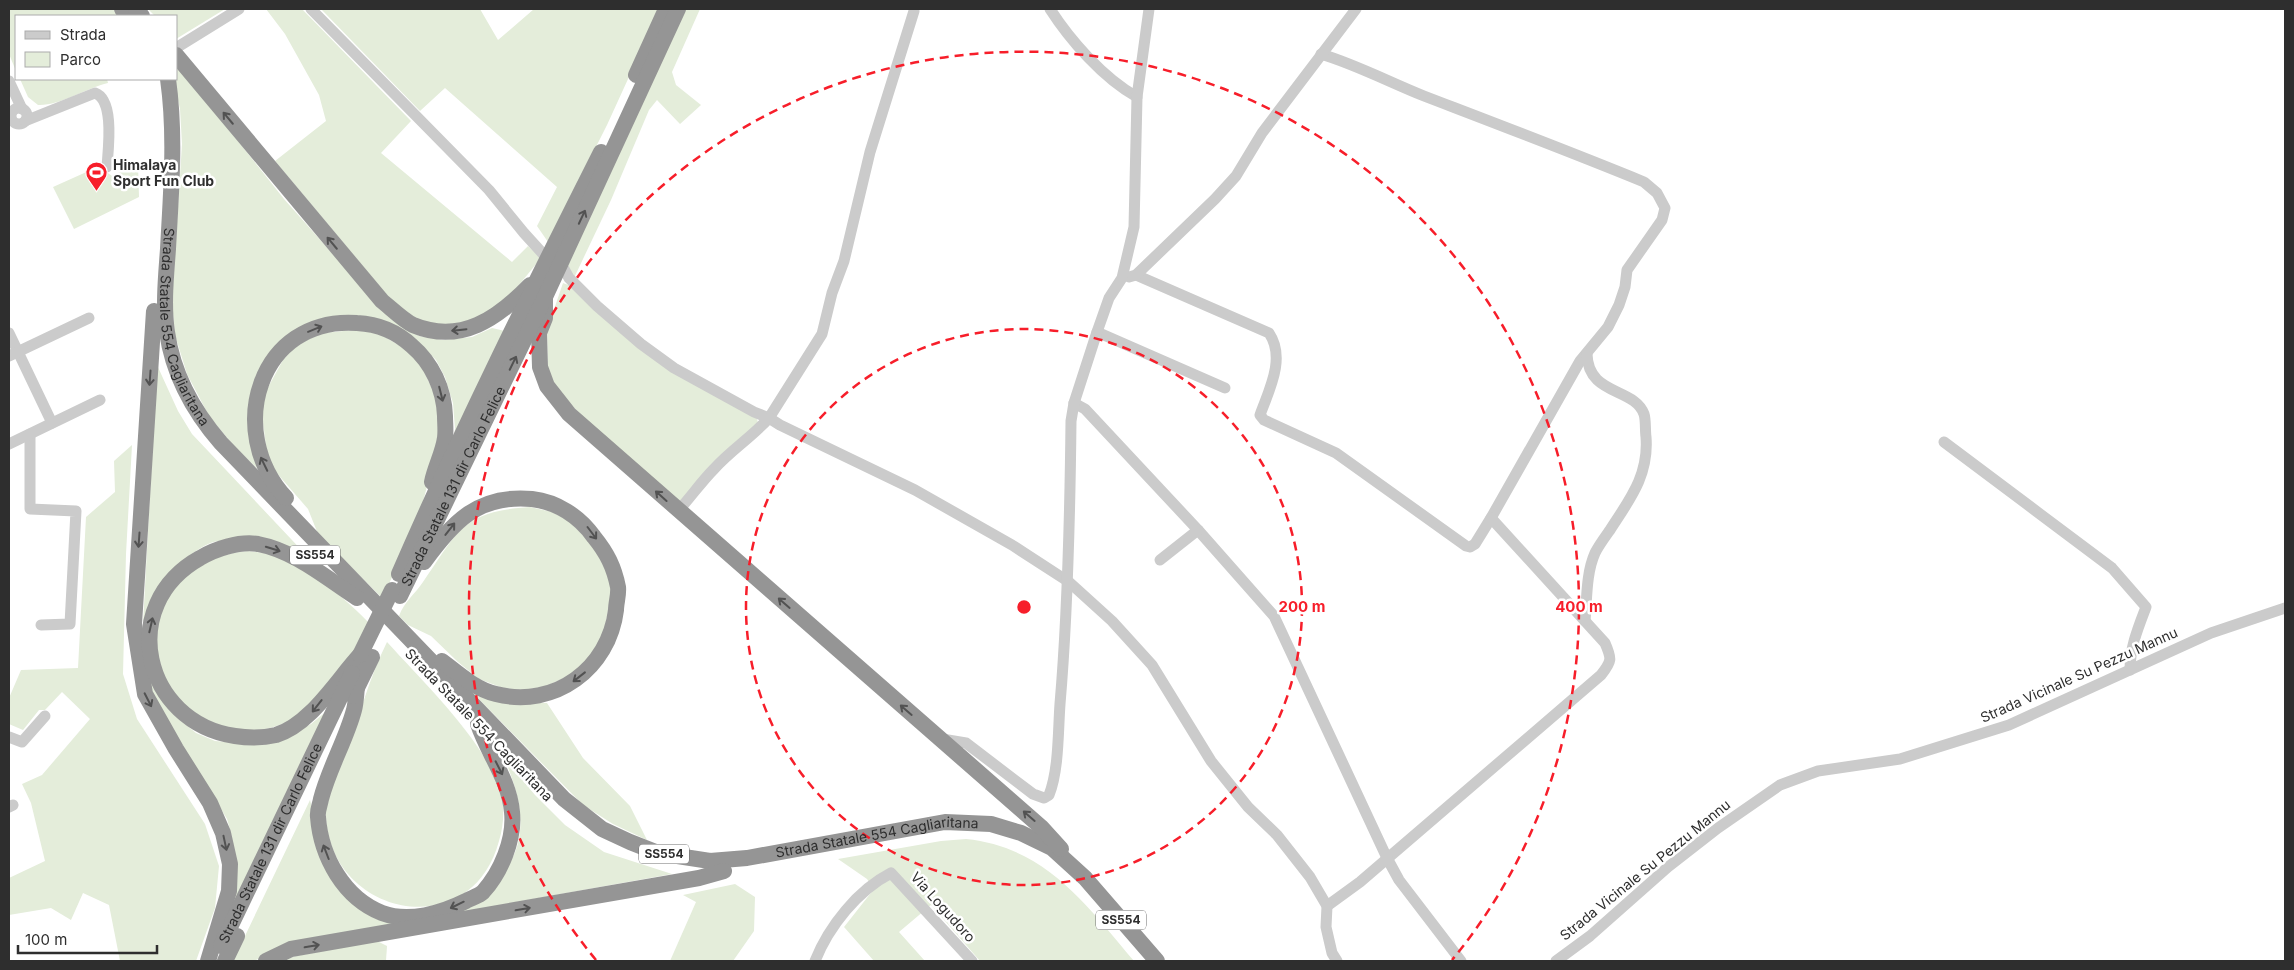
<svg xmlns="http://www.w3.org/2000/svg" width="2294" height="970" font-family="Inter,sans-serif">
	<rect width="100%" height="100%" fill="#fff"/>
	<!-- green -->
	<g fill="#e4edda">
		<polygon points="9,9 116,9 121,16 16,16 16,71 9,54"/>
		<polygon points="148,9 225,9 176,39 176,16 155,16"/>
		<polygon points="266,9 302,9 411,121 381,153 512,262 528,246 541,258 497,312 441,329 401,312 275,161 326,121 319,95 285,34"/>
		<polygon points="321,9 480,9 498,40 534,9 660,9 607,125 548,242 537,226 557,187 445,88 420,111"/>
		<polygon points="684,9 700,9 672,72 676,85 701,105 680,124 657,100 649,110 611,200 574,278 565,266"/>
		<polygon points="176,63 284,199 386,314 419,336 443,340 472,337 492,328 505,331 452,449 455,429 453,403 445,377 436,360 420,344 369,319 336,316 322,319 264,368 263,474 234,446 209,416 187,374 175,335 172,302 182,144 180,109 173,79 176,79"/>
		<path d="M20,79H107L108,83C87,88 59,106 38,105L28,97Z"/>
		<polygon points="138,163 139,197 74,229 53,187 102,165 105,171 112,176"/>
		<polygon points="563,283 571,286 641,348 757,419 758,423 680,503 586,420 555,388 548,370 547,330"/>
		<polygon points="354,330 378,333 416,355 440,405 438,445 420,513 410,540 382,598 318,534 308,509 275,471 267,456 262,412 266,391 283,360 293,349 307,340 323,333"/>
		<path d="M157,365L178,411L192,434L308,557C281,552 247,543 220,541C212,541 202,547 196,551C168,570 153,592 143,624Z"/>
		<polygon points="132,445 126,554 123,674 137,719 205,824 219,866 215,908 196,961 120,961 109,905 83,893 71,920 51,908 9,915 9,878 45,861 31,803 22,784 42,775 90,719 62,692 45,710 39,710 23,730 9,724 9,698 21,670 78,668 86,517 115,492 114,461"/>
		<path d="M530,507L552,512L568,520L600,552L612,589L602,643L575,673L544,687L522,690L503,688L479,679L458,662L431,636L408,625L399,616C404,602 415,594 423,582C458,531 462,511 530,507Z"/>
		<path d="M248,551C261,553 277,554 289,560C317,575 348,601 369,623C366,630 364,638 360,644C350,660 335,674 323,688C316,696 309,706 301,713C268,739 220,734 189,708C184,704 178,701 175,696C151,661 150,616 178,584C195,564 222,553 248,551Z"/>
		<path d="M387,642C424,683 480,736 500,788C505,804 504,826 499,841C470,949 323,914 326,809C326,794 340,770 345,755C359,718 369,678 387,642Z"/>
		<path d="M149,678L174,715L196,733L215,741L263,745L290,735L311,724L328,710L230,915C236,881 238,854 227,819L154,698Z"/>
		<polygon points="469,689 519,702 547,703 583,758 630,806 647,840 613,824 583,805"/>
		<path d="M504,758L535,795L565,825L604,852L672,874L456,913C469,901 499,879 508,866C530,832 519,792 504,758Z"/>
		<polygon points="310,800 331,879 407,922 276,950 254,961 233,961"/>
		<path d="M966,839C1045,847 1086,904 1134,961H980L931,905L899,932L925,961H874L844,927L874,889L867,879L838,859L941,841Z"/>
		<polygon points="735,884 755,897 754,931 733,961 670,961 696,902 683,895"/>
		<polygon points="377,941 387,946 386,961 281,961 296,956"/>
	</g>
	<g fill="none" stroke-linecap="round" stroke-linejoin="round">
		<!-- minor -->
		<g stroke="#cbcbcb" stroke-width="11">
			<polyline points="311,9 489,190 524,233 544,255"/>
			<path d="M1050,9C1070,40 1103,78 1137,97"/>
			<polyline points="176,48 239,9"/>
			<path d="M1321,54C1357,65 1389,82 1424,96C1497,124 1571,152 1644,182L1657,193L1665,208L1662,220L1627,270L1625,287L1619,305L1608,327L1580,361L1491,518"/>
			<polyline points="9,81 22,109"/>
			<circle cx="19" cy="116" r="8"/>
			<path d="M25,121L95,93C115,100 108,150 107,167"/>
			<polyline points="564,269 569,278 597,306 641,344 674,368 754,412 769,418 822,334 832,293 844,261 870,152 914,11"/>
			<path d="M1136,275L1269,333C1286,358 1269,390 1260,415L1264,420L1336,453L1466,546L1470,547L1475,544L1491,518L1605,643C1612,659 1612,661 1601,675L1360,882L1327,906"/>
			<polyline points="1129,277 1136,275 1215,199 1236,176 1262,133 1356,9"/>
			<polyline points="1097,332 1225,388"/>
			<polyline points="9,333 52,423"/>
			<polyline points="9,356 89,318"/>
			<polyline points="1074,403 1085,409 1198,530 1274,616 1387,858 1399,880 1461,961"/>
			<polyline points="30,434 30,509 76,511 70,624 41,625"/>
			<path d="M1944,442L2112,568L2146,607C2138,628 2130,647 2130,670"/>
			<polyline points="9,444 100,400"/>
			<path d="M678,511C691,497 701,482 714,469C731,450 752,437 769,418L780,425L915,490L1012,545L1069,582L1112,621L1152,665L1211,761L1248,807L1277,835L1310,877L1327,906L1326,927L1332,953L1337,961"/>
			<polyline points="1160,560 1198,530"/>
			<path d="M1585,621C1587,599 1586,573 1595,553C1599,545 1605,537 1610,530C1630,499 1649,475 1646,437C1645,430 1646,420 1644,414C1634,387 1588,396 1587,354"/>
			<polyline points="9,737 22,742 45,716"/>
			<path d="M942,739L966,743L1033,794L1044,798L1049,795C1059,770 1058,731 1060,704C1068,610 1070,516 1071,421L1074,403L1097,332L1109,298L1122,278L1134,227L1137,97L1149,9"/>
			<polyline points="9,807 13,805"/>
			<path d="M815,961C829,926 858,890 891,873L972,961"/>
			<polyline points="1556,961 1590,936 1668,867 1718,828 1780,785 1818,771 1900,759 2009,725 2211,633 2285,608"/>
		</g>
		<!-- highway -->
		<g stroke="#959595" stroke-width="16">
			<polyline points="122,9 127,16"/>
			<polyline points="136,9 142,16"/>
			<path d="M176,55L382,301C392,309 403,320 413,325C461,345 498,318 530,285"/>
			<polyline points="636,75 666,9"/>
			<path id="s1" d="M168,79C176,136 171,192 168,249C166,277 163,305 167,332C173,374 194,412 221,443L564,799L602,829L630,842L658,853L710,861L747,858L945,822L991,824L1021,833L1052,848L1085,878L1157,961"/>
			<polyline points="545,297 545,318 539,333 540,367 547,386 569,414 1041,827 1061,849"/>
			<polyline points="154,311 134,624 145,694 176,749 210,803 223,833 230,864 229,891 208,961"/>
			<path d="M286,498C224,431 259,316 357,323C378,324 397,332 412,346C432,363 444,389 445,416C445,423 446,431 445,438C443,453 435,467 432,482"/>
			<path d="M424,562C453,522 478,494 532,499C557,502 579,516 594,537C607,553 614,567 618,587C619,594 616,603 616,610C609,668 555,709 496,694C475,689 459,674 442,661"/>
			<path d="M399,574C461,431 531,291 601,152"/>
			<path id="s2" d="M400,596L545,297L678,9"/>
			<path d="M357,598C326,578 295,551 258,544C239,541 215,549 200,558C116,605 143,722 235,736C248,738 263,738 276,735C310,725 337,680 360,655"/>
			<path d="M357,687C356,695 356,703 354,710C346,740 329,768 321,799C320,805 317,811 318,817C321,857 344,898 382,913C409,923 442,913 466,901C471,898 479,896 483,892C501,872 515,839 512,812C509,779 488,754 478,724"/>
			<polyline points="353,696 372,657"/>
			<path id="s3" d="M221,946L352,673"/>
			<polyline points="225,961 237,936"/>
			<polyline points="266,961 291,949 699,878 724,871"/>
		</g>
		<!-- highway-bridge -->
		<polyline stroke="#959595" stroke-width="16" points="360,655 392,590"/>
	</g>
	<!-- one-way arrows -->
	<defs><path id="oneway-shaft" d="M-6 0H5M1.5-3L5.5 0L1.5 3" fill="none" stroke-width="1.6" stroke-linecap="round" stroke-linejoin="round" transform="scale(1.25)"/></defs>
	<g stroke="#525252">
		<use href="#oneway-shaft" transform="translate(228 118) rotate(-130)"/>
		<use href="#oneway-shaft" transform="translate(582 217) rotate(-65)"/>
		<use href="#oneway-shaft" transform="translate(332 243) rotate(-130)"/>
		<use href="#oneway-shaft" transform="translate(315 329) rotate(-22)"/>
		<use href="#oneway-shaft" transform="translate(459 330) rotate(174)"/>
		<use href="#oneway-shaft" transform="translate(513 363) rotate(-64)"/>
		<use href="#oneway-shaft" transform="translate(150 378) rotate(94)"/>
		<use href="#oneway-shaft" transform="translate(441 394) rotate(76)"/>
		<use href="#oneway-shaft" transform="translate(264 464) rotate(-116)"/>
		<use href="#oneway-shaft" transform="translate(661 496) rotate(-138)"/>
		<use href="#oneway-shaft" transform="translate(450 529) rotate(-52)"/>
		<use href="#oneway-shaft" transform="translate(592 533) rotate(53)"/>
		<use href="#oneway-shaft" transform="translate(139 540) rotate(94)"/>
		<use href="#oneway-shaft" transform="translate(273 549) rotate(17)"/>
		<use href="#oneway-shaft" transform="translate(784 603) rotate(-139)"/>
		<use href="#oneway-shaft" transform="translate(151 625) rotate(-77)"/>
		<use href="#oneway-shaft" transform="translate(579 677) rotate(142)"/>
		<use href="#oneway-shaft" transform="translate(148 700) rotate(63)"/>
		<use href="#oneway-shaft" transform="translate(317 706) rotate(128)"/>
		<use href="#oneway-shaft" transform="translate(906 710) rotate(-139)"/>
		<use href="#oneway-shaft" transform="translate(499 768) rotate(63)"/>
		<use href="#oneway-shaft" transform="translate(1029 816) rotate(-139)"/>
		<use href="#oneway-shaft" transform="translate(225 843) rotate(78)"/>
		<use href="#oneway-shaft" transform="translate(326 852) rotate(-111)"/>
		<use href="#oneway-shaft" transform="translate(457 905) rotate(154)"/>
		<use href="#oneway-shaft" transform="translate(523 909) rotate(-10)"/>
		<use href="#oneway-shaft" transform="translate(312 946) rotate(-10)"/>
	</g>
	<!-- distance rings -->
	<g fill="none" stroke="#f71e2a" stroke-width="2.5" stroke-dasharray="9 6">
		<circle cx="1024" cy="607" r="278"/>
		<path d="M596 960A555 555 0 1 1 1452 960"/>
	</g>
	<!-- icons -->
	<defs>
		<symbol id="stadium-pin" viewBox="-11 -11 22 30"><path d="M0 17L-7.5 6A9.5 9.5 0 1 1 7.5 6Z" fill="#f71e2a" stroke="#fff"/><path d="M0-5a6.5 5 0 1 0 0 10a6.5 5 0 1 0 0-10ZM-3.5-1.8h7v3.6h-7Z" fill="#fff"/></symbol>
	</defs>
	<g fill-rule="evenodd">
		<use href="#stadium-pin" x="84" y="160" width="25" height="34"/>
	</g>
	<g text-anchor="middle" stroke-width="5" stroke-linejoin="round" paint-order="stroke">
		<!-- shield labels -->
		<g fill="#fff" stroke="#6d6d6d" stroke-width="1">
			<rect x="290" y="545.5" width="50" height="19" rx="4"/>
			<rect x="639" y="844.5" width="50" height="19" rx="4"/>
			<rect x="1096" y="910.5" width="50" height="19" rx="4"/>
		</g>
		<g font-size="12" font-weight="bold" fill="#2e2e2e">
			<text x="315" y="559">SS554</text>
			<text x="664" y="858">SS554</text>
			<text x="1121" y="924">SS554</text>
		</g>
		<!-- poi labels -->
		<g font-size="14" font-weight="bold" fill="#2e2e2e" stroke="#fff" text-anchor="start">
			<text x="113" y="170">Himalaya<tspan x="113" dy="16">Sport Fun Club</tspan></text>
		</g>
		<!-- street labels -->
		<g font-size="14" fill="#2e2e2e" stroke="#fff">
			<text dy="5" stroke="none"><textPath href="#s1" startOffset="252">Strada Statale 554 Cagliaritana</textPath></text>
			<text dy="5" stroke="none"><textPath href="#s2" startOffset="122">Strada Statale 131 dir Carlo Felice</textPath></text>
			<text transform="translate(2079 675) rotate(-24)" y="5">Strada Vicinale Su Pezzu Mannu</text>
			<text transform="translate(479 725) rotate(46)" y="5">Strada Statale 554 Cagliaritana</text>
			<text dy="5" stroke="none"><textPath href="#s1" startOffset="1204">Strada Statale 554 Cagliaritana</textPath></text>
			<text dy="5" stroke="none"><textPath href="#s3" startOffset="114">Strada Statale 131 dir Carlo Felice</textPath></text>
			<text transform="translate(1645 870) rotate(-39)" y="5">Strada Vicinale Su Pezzu Mannu</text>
			<text transform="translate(943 907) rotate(48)" y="5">Via Logudoro</text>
		</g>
	</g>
	<circle cx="1024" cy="607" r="8" fill="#f71e2a" stroke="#fff" stroke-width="2.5"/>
	<g font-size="15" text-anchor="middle" font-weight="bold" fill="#f71e2a" stroke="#fff" stroke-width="5" stroke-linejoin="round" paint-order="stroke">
		<text x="1302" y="612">200 m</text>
		<text x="1579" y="612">400 m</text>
	</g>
	<!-- border -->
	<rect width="2294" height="970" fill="none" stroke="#2e2e2e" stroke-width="20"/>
	<!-- legend -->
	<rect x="15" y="15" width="162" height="65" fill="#ffffff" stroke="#ababab"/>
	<rect x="25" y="31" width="25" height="8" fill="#cbcbcb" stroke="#ababab"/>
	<text x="60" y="40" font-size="15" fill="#2e2e2e">Strada</text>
	<rect x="25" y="52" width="25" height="15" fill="#e4edda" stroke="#ababab"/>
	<text x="60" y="65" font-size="15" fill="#2e2e2e">Parco</text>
	<!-- scale -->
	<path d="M18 945v8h139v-8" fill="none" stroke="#2e2e2e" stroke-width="2.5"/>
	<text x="25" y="945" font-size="15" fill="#2e2e2e" stroke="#ffffff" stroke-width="4" paint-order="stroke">100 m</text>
</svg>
